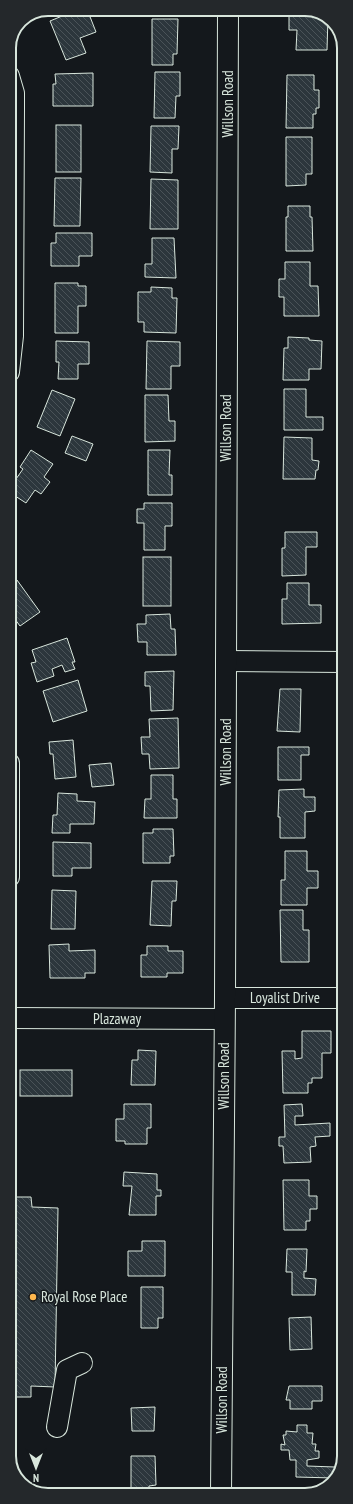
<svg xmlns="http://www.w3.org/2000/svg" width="353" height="1504" font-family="'PT Sans Narrow',sans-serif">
	<defs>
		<pattern id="building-back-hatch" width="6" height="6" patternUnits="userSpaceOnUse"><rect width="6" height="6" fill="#2c363c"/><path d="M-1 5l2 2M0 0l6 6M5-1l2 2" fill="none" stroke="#4a5358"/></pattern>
	</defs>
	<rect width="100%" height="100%" fill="#14181c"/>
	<!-- building -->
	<g fill="url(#building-back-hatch)" stroke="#d8e6dc">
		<polygon points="79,9 87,9 96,32 80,38 86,53 66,60 50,21"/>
		<polygon points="289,12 317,12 328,17 327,50 296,50 297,30 289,30"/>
		<polygon points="152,19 178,19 177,54 173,54 173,65 152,65"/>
		<polygon points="155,72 180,72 180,96 176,96 175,118 154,118"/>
		<polygon points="93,73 93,106 53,106 53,84 56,84 55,74"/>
		<polygon points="287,75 314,75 314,90 319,90 319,108 316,108 316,114 313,114 313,128 286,128"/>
		<rect x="56" y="125" width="25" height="47"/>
		<polygon points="151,126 179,126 178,149 172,149 172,173 150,172"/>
		<polygon points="286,137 312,137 312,174 306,174 306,185 286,186"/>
		<polygon points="55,178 81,178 80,226 54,226"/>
		<polygon points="151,179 178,180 178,229 150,229"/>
		<polygon points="288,206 310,206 310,217 312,217 313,251 286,251 286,217 288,217"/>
		<polygon points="56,233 92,233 92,256 79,256 79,266 51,266 51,243 56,243"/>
		<polygon points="152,238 174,238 176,278 145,277 145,264 152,264"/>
		<polygon points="285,262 310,262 310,286 318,286 319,316 284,316 284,297 279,297 279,279 285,279"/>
		<polygon points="55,283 78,283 78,286 86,286 86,306 78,306 78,333 55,333"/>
		<polygon points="151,287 172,288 172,298 177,298 176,333 144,332 144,322 138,322 138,292 151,292"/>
		<polygon points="288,337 309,338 309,340 322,341 321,369 309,369 309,380 283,380 284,348 288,348"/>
		<polygon points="56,341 89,342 89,364 78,364 78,379 58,379 59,362 56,362"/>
		<polygon points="147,341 180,342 180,366 171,366 171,389 146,389"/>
		<polygon points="284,389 306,389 306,417 323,417 323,430 284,430"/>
		<polygon points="52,390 75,399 60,436 37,427"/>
		<polygon points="145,395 168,395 169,421 175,421 175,441 145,442"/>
		<polygon points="72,436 93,444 86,461 65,453"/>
		<polygon points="284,437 312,438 312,460 319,461 318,470 316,470 315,479 283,479"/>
		<polygon points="31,450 53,464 44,477 50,482 41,494 35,490 26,503 9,492 9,489 23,469 20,467"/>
		<polygon points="148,450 170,450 169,475 172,475 172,495 148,495"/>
		<polygon points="144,503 172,503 172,526 165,526 165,550 144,550 144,523 137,523 137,509 144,509"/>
		<polygon points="285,532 317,532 317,547 306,547 306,575 282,576 282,548 285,548"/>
		<rect x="143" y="557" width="28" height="49"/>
		<polygon points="17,580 40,612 20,626 9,611 9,585"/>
		<polygon points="287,583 309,583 309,605 321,605 321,623 282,624 282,599 287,599"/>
		<polygon points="170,614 171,629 175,629 176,655 147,655 147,642 138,642 137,624 146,624 146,615"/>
		<polygon points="67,638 75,662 72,662 75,669 65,672 62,665 52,669 54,676 37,682 31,663 36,662 32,650"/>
		<polygon points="174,671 173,710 151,711 150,686 145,686 145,672"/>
		<polygon points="78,680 87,711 53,722 43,691"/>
		<polygon points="280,689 301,689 300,732 277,731"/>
		<polygon points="178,718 179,768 150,769 149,754 142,754 141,737 150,737 149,719"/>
		<polygon points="73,740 76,777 55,779 53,754 50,754 49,742"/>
		<polygon points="278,747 309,747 309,755 301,755 301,780 278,780"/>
		<polygon points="111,763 114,785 92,787 89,765"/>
		<polygon points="151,775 173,775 173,799 177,799 177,818 144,818 145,799 151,799"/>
		<polygon points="304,789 304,797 315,797 315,811 305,812 305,838 280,838 280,817 278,817 279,790"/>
		<polygon points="58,793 77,794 77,801 95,802 94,824 70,824 70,833 52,833 53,815 57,815"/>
		<polygon points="153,829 173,829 174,856 170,856 170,863 143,863 143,833 153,833"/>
		<polygon points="53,842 91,843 91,868 72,868 72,876 53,876"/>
		<polygon points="285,851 307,851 307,871 318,871 318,888 307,888 307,905 281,905 281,880 285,880"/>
		<polygon points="152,881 177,881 176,901 172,901 171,926 150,925"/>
		<polygon points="52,890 76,891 75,929 51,929"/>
		<polygon points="280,910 303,910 303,930 309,930 309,962 281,962"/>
		<polygon points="69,944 69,951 95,950 95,973 85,973 85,978 50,978 49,945"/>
		<polygon points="147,946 168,946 168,951 183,951 183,973 167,973 167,977 141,977 141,955 147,955"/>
		<polygon points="302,1031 331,1031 331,1053 322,1053 322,1078 312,1078 312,1083 308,1083 308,1093 283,1093 282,1051 295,1051 295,1059 302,1058"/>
		<polygon points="138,1050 156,1051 155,1085 131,1085 132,1060 138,1060"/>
		<rect x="20" y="1070" width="52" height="26"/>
		<polygon points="124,1104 151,1104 151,1128 147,1128 147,1144 125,1144 125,1141 116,1141 116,1119 124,1119"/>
		<polygon points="302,1104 303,1116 295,1116 295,1125 330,1123 330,1136 315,1137 316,1146 310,1147 311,1162 284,1163 283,1146 279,1146 279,1137 285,1137 284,1105"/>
		<polygon points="124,1172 157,1174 157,1190 161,1190 161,1196 156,1196 156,1215 129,1215 132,1186 123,1186"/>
		<polygon points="283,1180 309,1180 309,1196 317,1196 317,1209 310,1209 310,1221 306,1221 306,1230 284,1230"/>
		<polygon points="10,1197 31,1197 32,1207 58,1208 55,1387 31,1386 31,1397 10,1397"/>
		<polygon points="142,1241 165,1241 165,1276 128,1276 128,1251 142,1251"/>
		<polygon points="287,1249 307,1249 306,1272 304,1271 304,1278 316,1279 315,1295 292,1295 292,1272 286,1272"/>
		<polygon points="141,1287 163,1287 163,1318 158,1318 158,1328 141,1328"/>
		<polygon points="311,1317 312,1349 290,1350 289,1318"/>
		<polygon points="289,1386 322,1386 322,1401 312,1401 312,1409 290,1409 290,1400 286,1400"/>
		<polygon points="155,1407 154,1431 132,1431 131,1408"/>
		<polygon points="297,1425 307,1425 307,1433 313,1433 312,1444 316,1444 315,1451 319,1451 319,1458 307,1460 307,1466 335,1467 334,1478 296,1477 296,1460 290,1460 289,1450 281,1450 281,1444 285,1445 283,1435 286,1435 286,1431 297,1432"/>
		<polygon points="131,1456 155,1456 156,1485 149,1486 149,1495 131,1495"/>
	</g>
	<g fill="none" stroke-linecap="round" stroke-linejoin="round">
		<defs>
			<g id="minor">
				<polyline points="9,76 14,93 14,108 13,336 9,372"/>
				<polyline points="226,661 344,662"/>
				<polyline points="9,763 9,877"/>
				<polyline points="225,998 344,998"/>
				<polyline points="9,1018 224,1019"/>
				<polyline points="57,1427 67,1370 82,1363"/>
				<polyline points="221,1494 225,998 228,9"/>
			</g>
		</defs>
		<!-- minor casing -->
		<use href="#minor" stroke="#d8e6dc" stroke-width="22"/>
		<!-- minor -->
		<use href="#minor" stroke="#14181c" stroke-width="20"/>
	</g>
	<!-- markers -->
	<circle fill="#ffb74d" stroke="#14181c" stroke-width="1.5" cx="33" cy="1297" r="4"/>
	<g text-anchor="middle" stroke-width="3" stroke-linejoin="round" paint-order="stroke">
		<!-- street labels -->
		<g font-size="15" fill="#d8e6dc" stroke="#14181c">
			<text transform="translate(228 104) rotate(-90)" y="5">Willson Road</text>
			<text transform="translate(226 428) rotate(-90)" y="5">Willson Road</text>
			<text transform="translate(226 752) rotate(-90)" y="5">Willson Road</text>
			<text x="285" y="1003">Loyalist Drive</text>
			<text x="117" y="1024">Plazaway</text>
			<text transform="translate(224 1076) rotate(-90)" y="5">Willson Road</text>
			<text transform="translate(222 1400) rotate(-90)" y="5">Willson Road</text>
		</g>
		<!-- poi labels -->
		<g font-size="15" fill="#d8e6dc" stroke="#14181c" text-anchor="start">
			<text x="41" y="1302">Royal Rose Place</text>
		</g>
	</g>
	<!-- crop -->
	<path d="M0 0H353V1504H0ZM48 16H305A32 32 0 0 1 337 48V1456A32 32 0 0 1 305 1488H48A32 32 0 0 1 16 1456V48A32 32 0 0 1 48 16Z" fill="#24282b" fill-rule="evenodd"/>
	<path fill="none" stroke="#d8e6dc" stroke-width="2" d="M48 16H305A32 32 0 0 1 337 48V1456A32 32 0 0 1 305 1488H48A32 32 0 0 1 16 1456V48A32 32 0 0 1 48 16Z"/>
	<!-- north arrow -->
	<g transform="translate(36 1468) rotate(180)" stroke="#14181c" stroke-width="3" paint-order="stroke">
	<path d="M0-3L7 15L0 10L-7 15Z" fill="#d8e6dc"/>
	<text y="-6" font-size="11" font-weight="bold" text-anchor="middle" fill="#d8e6dc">N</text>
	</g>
</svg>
